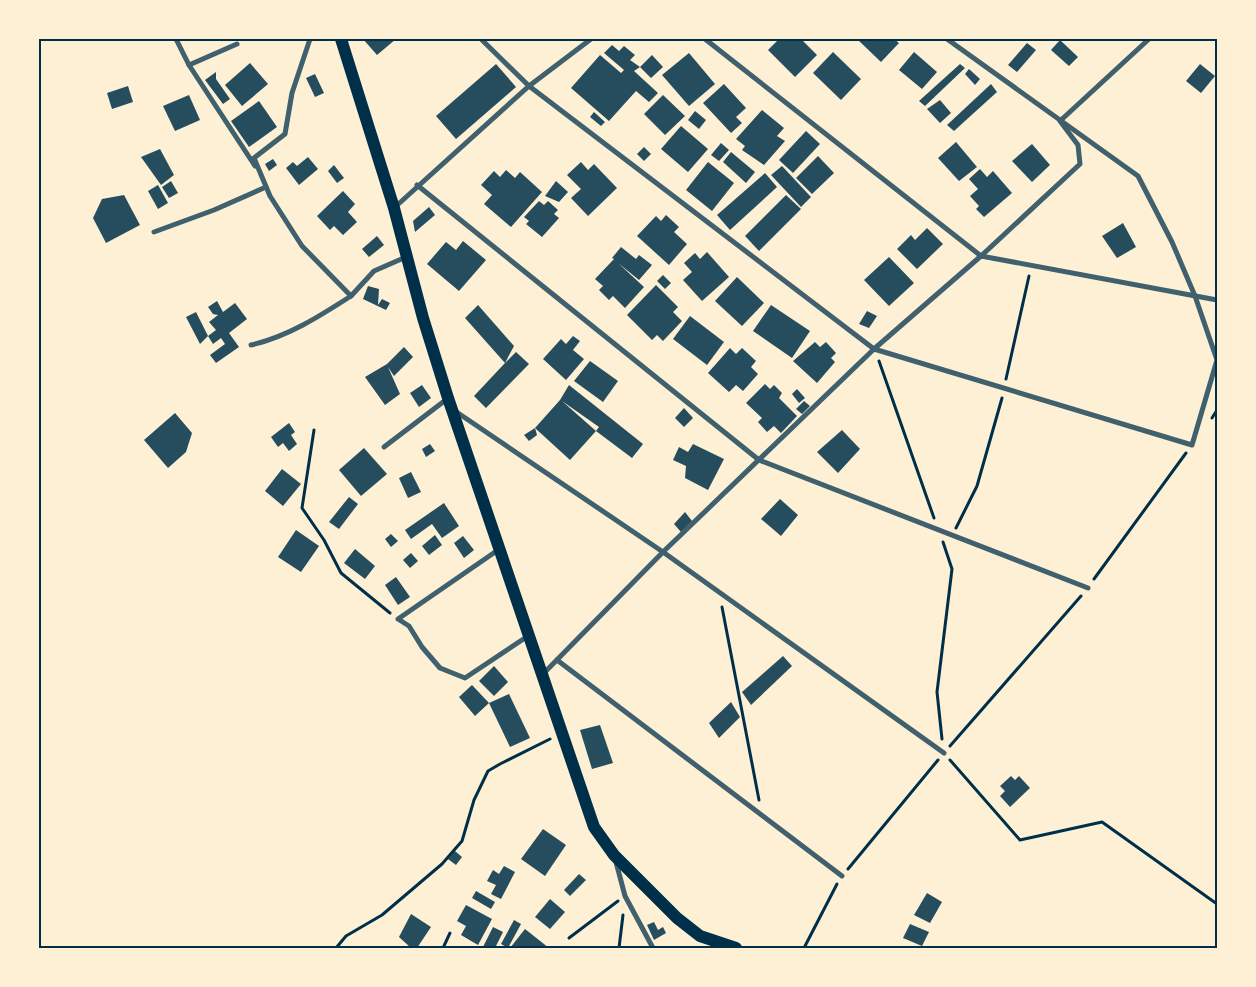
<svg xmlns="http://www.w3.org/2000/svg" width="1256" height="987" font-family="Quicksand,sans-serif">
	<rect width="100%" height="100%" fill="#fdf0d5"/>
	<!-- building -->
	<g fill="#264d5e">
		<polygon points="363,39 396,39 377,55"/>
		<polygon points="779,39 801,39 817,55 795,77 768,50"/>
		<polygon points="857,39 894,39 899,43 881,62"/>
		<polygon points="1060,40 1078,57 1069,66 1051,50"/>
		<polygon points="1027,43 1036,50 1017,72 1008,65"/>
		<polygon points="612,45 619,51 624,46 635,55 630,60 640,67 652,55 663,67 651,78 640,67 634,71 658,93 649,102 636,91 609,121 571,88 600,55 621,73 624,70 604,53"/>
		<polygon points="833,52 861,79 841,100 813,73"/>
		<polygon points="914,52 937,72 922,89 899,70"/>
		<polygon points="689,53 715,84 689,106 662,75"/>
		<polygon points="250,63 268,84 242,106 225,85"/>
		<polygon points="496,64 516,87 456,139 436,116"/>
		<polygon points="960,64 965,68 925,106 919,101"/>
		<polygon points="1200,64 1215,76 1201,93 1186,81"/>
		<polygon points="969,69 980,79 975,85 965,74"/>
		<polygon points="216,72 216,79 230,99 223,104 205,80"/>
		<polygon points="315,74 324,93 315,97 306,78"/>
		<polygon points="724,84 746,108 736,117 742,123 731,133 703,103"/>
		<polygon points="991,84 997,92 954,131 947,125"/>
		<polygon points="128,86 133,102 112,109 107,93"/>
		<polygon points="189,95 200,120 175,131 163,106"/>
		<polygon points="663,95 685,116 665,135 644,114"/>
		<polygon points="940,100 951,113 940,123 927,109"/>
		<polygon points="259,101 277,127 249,147 231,121"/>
		<polygon points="762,110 784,128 777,136 785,141 764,165 742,150 745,146 736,139"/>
		<polygon points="695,111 706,120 699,129 688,120"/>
		<polygon points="594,112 605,122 601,126 590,117"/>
		<polygon points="681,126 708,149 688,172 661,149"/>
		<polygon points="806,131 820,144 793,173 779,160"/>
		<polygon points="956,142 977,167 959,181 938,158"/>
		<polygon points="721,143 729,150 719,161 711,155"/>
		<polygon points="1032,144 1050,165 1032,182 1012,161"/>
		<polygon points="644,147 651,154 644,161 637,154"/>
		<polygon points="160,149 174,175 161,185 141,157"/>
		<polygon points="731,152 755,172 746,183 723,162"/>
		<polygon points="818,156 834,173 812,194 796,178"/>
		<polygon points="308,157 318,169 299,185 286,168 293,162 297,166"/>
		<polygon points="273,159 277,165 269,171 265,164"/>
		<polygon points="581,162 588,170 594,164 617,188 588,216 571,198 581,189 567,175"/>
		<polygon points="708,162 734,183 712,211 686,190"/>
		<polygon points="334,165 344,178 337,183 328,171"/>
		<polygon points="782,166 811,197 801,207 771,175"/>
		<polygon points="980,169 987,177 993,171 1012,193 984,217 976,209 979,206 970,196 978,189 969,179"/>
		<polygon points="506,170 515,178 520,172 542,192 511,227 484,204 492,195 481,185 494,171 500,177"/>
		<polygon points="765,173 777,187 730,230 717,215"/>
		<polygon points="171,181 178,193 169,198 162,187"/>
		<polygon points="556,181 568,192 559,202 545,196"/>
		<polygon points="158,185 168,203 158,209 148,191"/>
		<polygon points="343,191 355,204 348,212 357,222 343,235 334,226 330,230 317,216"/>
		<polygon points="124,195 140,225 106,243 93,218 102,199"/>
		<polygon points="786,195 801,209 759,251 745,236"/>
		<polygon points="539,201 544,205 548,201 558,210 554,214 559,218 542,237 526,224 529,221 524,217"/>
		<polygon points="429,207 435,215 415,232 413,221"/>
		<polygon points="666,215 679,227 674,232 687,244 669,265 637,236 656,216 661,221"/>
		<polygon points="1123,223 1136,247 1117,258 1102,236"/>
		<polygon points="927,228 943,244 917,269 897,249 911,235 915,240"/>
		<polygon points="377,236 384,245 369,257 362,249"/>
		<polygon points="463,241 486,260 459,291 427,264 446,242 456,250"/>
		<polygon points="621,247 636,259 639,255 652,265 639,280 618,263 644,287 625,308 613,296 609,300 599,290 603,286 595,279 614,259 612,258"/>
		<polygon points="707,252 729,277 702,301 683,280 692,272 684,263 695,253 700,259"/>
		<polygon points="889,257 914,283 889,306 864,280"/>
		<polygon points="663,275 671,283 665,289 657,281"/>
		<polygon points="737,277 764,303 742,326 715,301"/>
		<polygon points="656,285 678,307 673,312 682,321 663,341 657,335 652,340 627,315"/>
		<polygon points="368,286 379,289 378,305 382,299 390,303 386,310 363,299"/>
		<polygon points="217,301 223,312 235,303 247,319 229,333 239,347 216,363 210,355 225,344 221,338 213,344 208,336 216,330 209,322 218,315 213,314 208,307"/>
		<polygon points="478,305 514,346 505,363 516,352 529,364 486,408 474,396 505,363 465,318"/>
		<polygon points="771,305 810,331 792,358 753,331"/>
		<polygon points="867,311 877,316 869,328 859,324"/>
		<polygon points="196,312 208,336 200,344 186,317"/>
		<polygon points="690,316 724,342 707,365 673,339"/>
		<polygon points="573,336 580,341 573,350 584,359 566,380 543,359 561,339 566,344"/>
		<polygon points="815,342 820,347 826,342 836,353 831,358 835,362 817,383 793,361"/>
		<polygon points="404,347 413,357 394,376 388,367 400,394 385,405 365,377 387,364"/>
		<polygon points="730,348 736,354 742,348 756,361 751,367 758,374 743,391 736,385 729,392 708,373"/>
		<polygon points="590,361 618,381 603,402 574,381"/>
		<polygon points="765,384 770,389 774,385 782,393 779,398 797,416 781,433 774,426 767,432 758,422 762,418 746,403"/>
		<polygon points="422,385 431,398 419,407 410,393"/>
		<polygon points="569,385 643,444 632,458 596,431 599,427 562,401 596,431 570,460 535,428 560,400"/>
		<polygon points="797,389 805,398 799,403 792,394"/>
		<polygon points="804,401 810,406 802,414 796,409"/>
		<polygon points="684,408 693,418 684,427 675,418"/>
		<polygon points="175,413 192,433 186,452 168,468 144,440"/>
		<polygon points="289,423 295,432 291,435 297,444 289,451 283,443 278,447 271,437"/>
		<polygon points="535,428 537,435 529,441 524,435"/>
		<polygon points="842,430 860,449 838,473 817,452"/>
		<polygon points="430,444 435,451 426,457 422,449"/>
		<polygon points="693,444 724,459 708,490 685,478 686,466 673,460 679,447 688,452"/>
		<polygon points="364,448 387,474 361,496 339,470"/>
		<polygon points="282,469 301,484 283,506 265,491"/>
		<polygon points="411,472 421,492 408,498 399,478"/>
		<polygon points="349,497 358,504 339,529 329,522"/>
		<polygon points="780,499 798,515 781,536 761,519"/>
		<polygon points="444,503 459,526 442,538 432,524 411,539 405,530"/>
		<polygon points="685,512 692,521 681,532 674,524"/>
		<polygon points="296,530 319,546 301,572 278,557"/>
		<polygon points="391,534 398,541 391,547 385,539"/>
		<polygon points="435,535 442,545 429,555 422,546"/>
		<polygon points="463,536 474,550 464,558 454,543"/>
		<polygon points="355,549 375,566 365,579 344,563"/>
		<polygon points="411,553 418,561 410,568 403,560"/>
		<polygon points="396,577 410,597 398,605 385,585"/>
		<polygon points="783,656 792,666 751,705 742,692"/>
		<polygon points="494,666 508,682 494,696 479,681"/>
		<polygon points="472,685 489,703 475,716 459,697"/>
		<polygon points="509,694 530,738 510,747 489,703"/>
		<polygon points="731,702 740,717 719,738 709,723"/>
		<polygon points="600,725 613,763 592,769 580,730"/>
		<polygon points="1011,776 1015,780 1019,776 1030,788 1010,807 1000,796 1005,791 1000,786"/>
		<polygon points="543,829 566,845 545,876 521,859"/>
		<polygon points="455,851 462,857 456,865 448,859"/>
		<polygon points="504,866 515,872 501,899 491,894 496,885 487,881 493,870 499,874"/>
		<polygon points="579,874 586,880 570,896 564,890"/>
		<polygon points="476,891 495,902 491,909 472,898"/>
		<polygon points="927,893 942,902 930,923 914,915"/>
		<polygon points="550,899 565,912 550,929 535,917"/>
		<polygon points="466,905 492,919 478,945 461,935 466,926 457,921"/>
		<polygon points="411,914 431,927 417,948 411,948 399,937"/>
		<polygon points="514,920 521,924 508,948 501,944"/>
		<polygon points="654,922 658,930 663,927 666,933 654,940 647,925"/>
		<polygon points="910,924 929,932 922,946 903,938"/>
		<polygon points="493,927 503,932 495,948 485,948 483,947"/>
		<polygon points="525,929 549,948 510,948"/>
	</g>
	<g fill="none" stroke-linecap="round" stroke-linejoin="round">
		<!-- path -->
		<g stroke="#003049" stroke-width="3">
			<polyline points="879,361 934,518"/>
			<polyline points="1006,379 1029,276"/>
			<polyline points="1212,418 1217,410"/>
			<polyline points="314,430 302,508 324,540 341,573 390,613"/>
			<polyline points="956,528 977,486 1002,398"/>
			<polyline points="1094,579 1186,453"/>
			<polyline points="722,607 759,800"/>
			<polyline points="942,739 937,692 952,569 943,542"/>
			<polyline points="950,746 1081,596"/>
			<polyline points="950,760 1020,840 1102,822 1217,904"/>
			<polyline points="848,869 938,760"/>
			<polyline points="569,938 618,901"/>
			<polyline points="336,948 346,936 382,915 442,864 462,841 474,800 488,771 500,764 550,739"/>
			<polyline points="443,948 450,933"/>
			<polyline points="619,948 623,915"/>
			<polyline points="804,948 837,884"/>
		</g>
		<!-- minor -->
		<g stroke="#3f606c" stroke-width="5">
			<polyline points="176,39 189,65 255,166"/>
			<polyline points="310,39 292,93 285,134 254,158 270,196 302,246 351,296 374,271 406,257"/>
			<polyline points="481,39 529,86 874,349 1192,445 1217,360 1195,296 1172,242 1138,176 947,39"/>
			<polyline points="705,39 981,256 1217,300"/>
			<polyline points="189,65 237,44"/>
			<polyline points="417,185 759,460 1088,588"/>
			<polyline points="394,208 529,86 591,39"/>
			<polyline points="154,232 214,210 266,187"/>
			<path d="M251,345C287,337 320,316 351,296"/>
			<polyline points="455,411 663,552 944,753"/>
			<polyline points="384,447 447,399"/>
			<polyline points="498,550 398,619 409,626 422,647 440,668 465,678 528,636"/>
			<polyline points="557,660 842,876"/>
			<polyline points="544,673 663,552 874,349 981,256 1080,164 1078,145 1060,121 1149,39"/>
			<polyline points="616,862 625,896 653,948"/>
		</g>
		<!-- primary -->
		<polyline stroke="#003049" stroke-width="12" points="341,39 394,208 423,318 448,398 594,827 614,855 677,918 700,936 736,948"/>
	</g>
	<!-- border -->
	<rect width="1256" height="987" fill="none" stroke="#fdf0d5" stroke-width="80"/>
	<rect x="40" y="40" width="1176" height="907" fill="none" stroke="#003049" stroke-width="2"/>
</svg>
